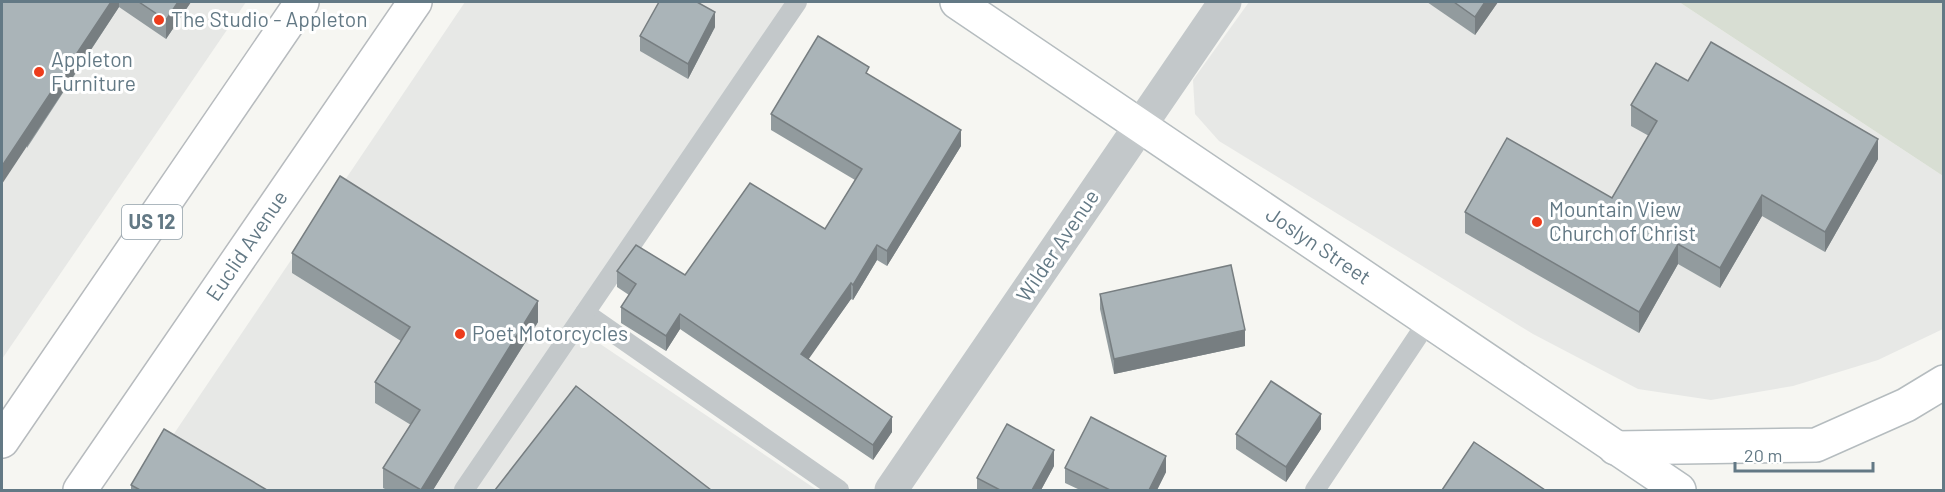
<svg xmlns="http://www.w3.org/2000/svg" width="1945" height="492" font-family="Barlow,sans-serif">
	<rect width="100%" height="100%" fill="#f6f6f2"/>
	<!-- built -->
	<g fill="#e7e8e6">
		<polygon points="2,2 246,2 2,359"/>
		<polygon points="465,2 797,2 575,327 817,490 136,490"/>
		<polygon points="1249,2 1679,2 1943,176 1943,329 1878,360 1793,386 1711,400 1638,389 1533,334 1219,141 1195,114 1193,80"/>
	</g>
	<!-- green -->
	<polygon fill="#d8ded3" points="1679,2 1943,2 1943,176"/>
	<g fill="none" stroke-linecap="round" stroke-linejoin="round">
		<defs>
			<g id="secondary">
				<polyline points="957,2 1679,490"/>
				<polyline points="1615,448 1816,445 1906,405 1944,382"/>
			</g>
			<g id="highway">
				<polyline points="2,441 302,2"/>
				<polyline points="80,490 415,2"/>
			</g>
		</defs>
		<!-- secondary casing -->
		<use href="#secondary" stroke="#b5bcbf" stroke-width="36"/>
		<!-- highway casing -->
		<use href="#highway" stroke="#b7bbbe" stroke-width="36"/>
		<!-- lane -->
		<g stroke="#c3c8ca" stroke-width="20">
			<polyline points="585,313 839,490"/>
			<polyline points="464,490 797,2"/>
			<polyline points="1315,490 1428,321"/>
		</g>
		<!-- street -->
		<polyline stroke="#c3c8ca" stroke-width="33" points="891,490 1225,2"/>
		<!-- secondary -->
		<use href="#secondary" stroke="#fff" stroke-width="33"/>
		<!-- highway -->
		<use href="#highway" stroke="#fff" stroke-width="33"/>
	</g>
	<!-- wall -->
	<g fill="#929b9e">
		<polygon points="2,2 191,2 166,39 119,7 27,148"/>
		<polygon points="1427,2 1498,2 1475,35"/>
		<polygon points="715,27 688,79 640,51 640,36"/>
		<polygon points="869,75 961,146 887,266 877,260 853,300 851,299 808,359 892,432 873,460 680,329 666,351 621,323 621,307 629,295 617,287 617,271 685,275 825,229 855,180 771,130 771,114"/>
		<polygon points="1688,81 1878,159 1825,252 1762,216 1720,288 1678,264 1639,333 1465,233 1465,212 1612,198 1649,136 1631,126 1631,105"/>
		<polygon points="292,253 538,322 433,490 387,490 383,488 383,468 411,425 375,403 375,382 401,341 292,273"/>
		<polygon points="1100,294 1245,346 1114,374 1100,309"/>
		<polygon points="1321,429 1286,482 1236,449 1236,434"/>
		<polygon points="1054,466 1041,490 977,490 977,478"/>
		<polygon points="1065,468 1166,472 1157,490 1080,490 1065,483"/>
		<polygon points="131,485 267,490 131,490"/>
	</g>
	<!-- shaded-wall -->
	<g fill="#777e81">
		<polygon points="111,2 119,2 119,7 2,184 2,166"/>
		<polygon points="178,2 191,2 166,39 166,20"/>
		<polygon points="1485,2 1498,2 1475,35 1475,17"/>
		<polygon points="715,12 715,27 688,79 688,64"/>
		<polygon points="961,130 961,146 887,266 887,251"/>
		<polygon points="1878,139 1878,159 1825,252 1825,232"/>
		<polygon points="1762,195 1762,216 1720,288 1720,268"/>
		<polygon points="1678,244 1678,264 1639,333 1639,312"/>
		<polygon points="877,245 877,260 853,300 853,285"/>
		<polygon points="851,283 851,299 801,370 801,354"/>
		<polygon points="538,301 538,322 433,490 421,490"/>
		<polygon points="680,314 680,329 666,351 666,336"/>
		<polygon points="1245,330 1245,346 1114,374 1114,359"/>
		<polygon points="1321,414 1321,429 1286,482 1286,467"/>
		<polygon points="892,417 892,432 873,460 873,445"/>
		<polygon points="1054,450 1054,466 1041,490 1032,490"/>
		<polygon points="1166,456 1166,472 1157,490 1149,490"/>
	</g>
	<!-- building -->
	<g fill="#aab4b8" stroke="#777e81" stroke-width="1.5">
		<polygon points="2,2 111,2 2,166"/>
		<polygon points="139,2 178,2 166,20"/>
		<polygon points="659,2 697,2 715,12 688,64 640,36"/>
		<polygon points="1454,2 1485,2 1475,17"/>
		<polygon points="818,36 869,67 866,73 961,130 887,251 877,245 853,285 851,283 801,354 892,417 873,445 680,314 666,336 621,307 636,284 617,271 636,245 685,275 750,183 825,229 862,169 771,114"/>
		<polygon points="1711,42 1878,139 1825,232 1762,195 1720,268 1678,244 1639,312 1465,212 1507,138 1612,198 1657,121 1631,105 1656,63 1688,81"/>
		<polygon points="340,176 538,301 421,490 383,468 420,410 375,382 410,327 292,253"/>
		<polygon points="1231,265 1245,330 1114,359 1100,294"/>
		<polygon points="1271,381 1321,414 1286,467 1236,434"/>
		<polygon points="576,386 711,490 495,490"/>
		<polygon points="1091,417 1166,456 1149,490 1110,490 1065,468"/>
		<polygon points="1007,424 1054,450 1032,490 1000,490 977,478"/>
		<polygon points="164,429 267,490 140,490 131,485"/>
		<polygon points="1474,442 1545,490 1442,490"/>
	</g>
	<!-- markers -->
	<g fill="#ed3c1c" stroke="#fff" stroke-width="2">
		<circle cx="159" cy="20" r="6"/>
		<circle cx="39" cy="72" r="6"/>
		<circle cx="1537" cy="222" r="6"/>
		<circle cx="460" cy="334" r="6"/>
	</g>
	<g text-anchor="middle" stroke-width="6" stroke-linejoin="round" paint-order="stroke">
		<!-- shield labels -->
		<rect fill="#fff" stroke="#92a1aa" stroke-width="1.5" x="122" y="205" width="60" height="34" rx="4.5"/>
		<g font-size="20" font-weight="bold" fill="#637985">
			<text x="152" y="229">US 12</text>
		</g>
		<!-- poi labels -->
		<g font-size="21" fill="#637985" stroke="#fff" text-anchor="start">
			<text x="171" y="27">The Studio - Appleton</text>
			<text x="51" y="67">Appleton<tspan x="51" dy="24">Furniture</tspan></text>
			<text x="1549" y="217">Mountain View<tspan x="1549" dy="24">Church of Christ</tspan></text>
			<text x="472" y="341">Poet Motorcycles</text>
		</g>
		<!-- street labels -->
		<g font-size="21" fill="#637985" stroke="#fff">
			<text transform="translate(247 246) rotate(-56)" y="7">Euclid Avenue</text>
			<text transform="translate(1058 246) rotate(-56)" y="7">Wilder Avenue</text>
			<text transform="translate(1318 246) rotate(34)" y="7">Joslyn Street</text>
		</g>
	</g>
	<!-- border -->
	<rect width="1945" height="492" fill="none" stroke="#637985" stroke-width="6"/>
	<!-- scale -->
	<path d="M1735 462v9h138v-9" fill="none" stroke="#637985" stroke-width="3"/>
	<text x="1744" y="462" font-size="18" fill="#637985" stroke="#ffffff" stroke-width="4.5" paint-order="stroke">20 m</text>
</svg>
